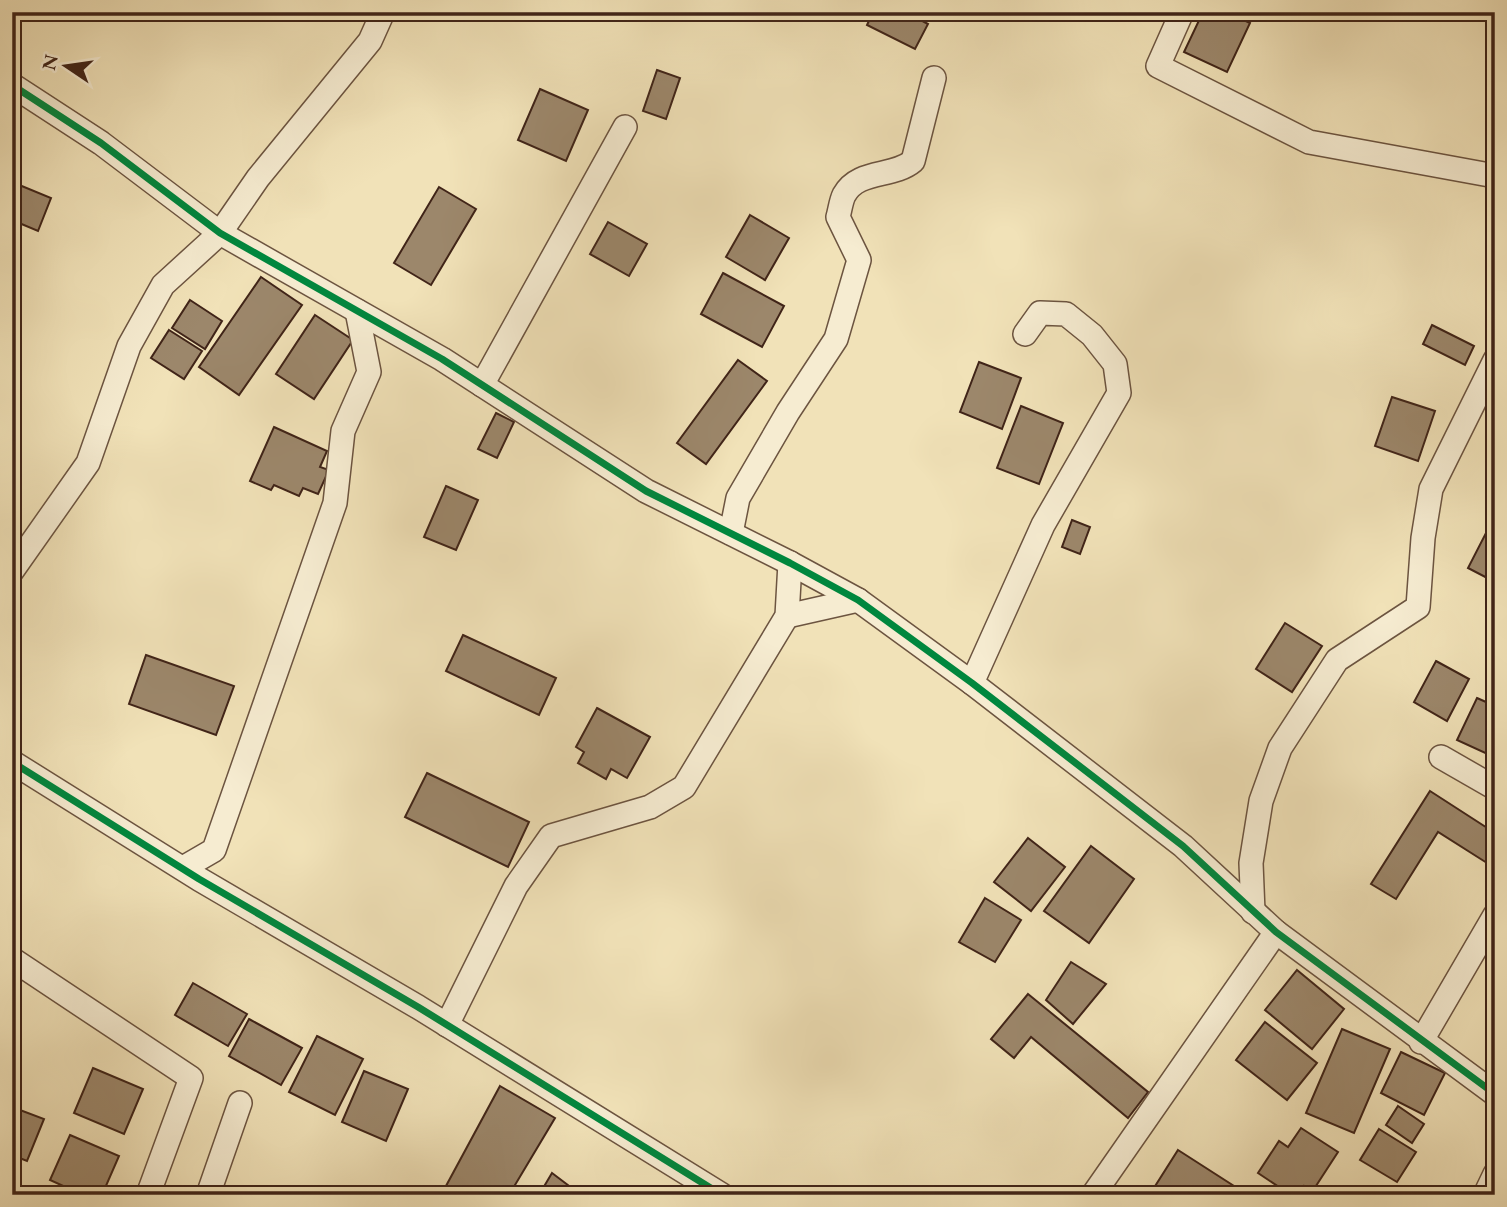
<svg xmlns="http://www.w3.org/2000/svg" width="1507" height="1207" font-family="'EB Garamond',serif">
	<rect width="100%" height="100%" fill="#f1e2b8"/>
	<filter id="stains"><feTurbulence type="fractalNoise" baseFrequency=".00286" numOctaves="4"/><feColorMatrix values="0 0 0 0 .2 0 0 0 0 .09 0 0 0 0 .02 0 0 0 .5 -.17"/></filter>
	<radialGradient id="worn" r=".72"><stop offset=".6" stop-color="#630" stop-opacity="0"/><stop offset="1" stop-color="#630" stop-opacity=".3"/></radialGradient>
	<!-- building -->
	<g fill="#9c876b" stroke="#402418" stroke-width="2">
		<polygon points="873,12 906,12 928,24 915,49 867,25"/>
		<polygon points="1203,12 1227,12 1250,23 1227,72 1184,52"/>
		<polygon points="657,70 680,78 666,119 643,111"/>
		<polygon points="540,89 588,110 566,161 518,140"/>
		<polygon points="12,182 51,198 38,231 12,220"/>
		<polygon points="439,187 476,209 431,285 394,263"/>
		<polygon points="750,215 789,238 765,280 726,257"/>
		<polygon points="608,222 647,244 629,276 590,254"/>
		<polygon points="723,273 784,306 762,347 701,314"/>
		<polygon points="261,277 302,305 239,395 199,367"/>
		<polygon points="190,300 222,321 205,349 172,328"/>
		<polygon points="315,315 353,340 314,399 276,374"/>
		<polygon points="1432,325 1474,346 1465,365 1423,344"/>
		<polygon points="169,330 202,351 184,379 151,358"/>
		<polygon points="738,360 767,381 706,464 677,443"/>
		<polygon points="979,362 1021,378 1002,429 960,412"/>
		<polygon points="1392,397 1435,411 1418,461 1375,446"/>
		<polygon points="1021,406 1063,423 1039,484 997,468"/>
		<polygon points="496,413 514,422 497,458 478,449"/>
		<polygon points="274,427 327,451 320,467 329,470 318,494 303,488 299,496 274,485 271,490 250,481"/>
		<polygon points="446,486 478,500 456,550 424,537"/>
		<polygon points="1072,520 1090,527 1080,554 1062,547"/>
		<polygon points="1487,531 1495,535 1495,582 1468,568"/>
		<polygon points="1285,623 1322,646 1292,692 1256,669"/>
		<polygon points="463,635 556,678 539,715 446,671"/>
		<polygon points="146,655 234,686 216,735 129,704"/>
		<polygon points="1436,661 1469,679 1447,721 1414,702"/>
		<polygon points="1477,698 1495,706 1494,757 1457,740"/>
		<polygon points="597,708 650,737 627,778 611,769 606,779 578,763 584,752 576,747"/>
		<polygon points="427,773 529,822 508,867 405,817"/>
		<polygon points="1430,791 1495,833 1495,851 1487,863 1438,832 1396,899 1371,884"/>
		<polygon points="1028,838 1065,867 1031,911 994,882"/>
		<polygon points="1091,846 1134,879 1089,943 1044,911"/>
		<polygon points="985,898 1021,920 995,962 959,942"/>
		<polygon points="1071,962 1106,984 1073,1024 1046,1000"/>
		<polygon points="1297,970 1344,1009 1312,1049 1265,1010"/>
		<polygon points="193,983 247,1014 228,1046 175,1015"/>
		<polygon points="1028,994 1148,1092 1128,1118 1031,1037 1014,1058 991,1039"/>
		<polygon points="249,1019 302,1048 281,1085 229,1056"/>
		<polygon points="1265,1022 1317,1063 1287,1100 1236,1060"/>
		<polygon points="1342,1029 1390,1049 1354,1133 1306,1113"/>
		<polygon points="317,1036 363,1059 335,1115 289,1092"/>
		<polygon points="1401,1052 1445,1073 1424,1115 1381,1093"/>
		<polygon points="93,1068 143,1089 124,1134 74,1113"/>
		<polygon points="364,1071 408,1089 386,1141 342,1122"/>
		<polygon points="500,1086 555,1118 509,1195 461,1195 446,1186"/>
		<polygon points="1398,1106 1424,1124 1412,1143 1386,1125"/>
		<polygon points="12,1107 44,1119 27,1161 12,1155"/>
		<polygon points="1301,1128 1338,1152 1312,1192 1304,1186 1298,1195 1291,1195 1258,1173 1279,1141 1288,1147"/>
		<polygon points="1379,1129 1416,1152 1397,1182 1360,1160"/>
		<polygon points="70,1135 119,1156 102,1195 83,1195 50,1180"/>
		<polygon points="1178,1150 1248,1195 1158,1195 1152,1191"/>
		<polygon points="552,1173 581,1195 539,1195"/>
	</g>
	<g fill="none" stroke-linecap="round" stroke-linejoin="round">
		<defs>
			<g id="minor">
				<polyline points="1182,12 1158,66 1309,142 1495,176"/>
				<polyline points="12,85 101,143 220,233 442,359 646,491 790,563 858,600 972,683 1183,846 1276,932 1495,1094"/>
				<polyline points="482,385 625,127"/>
				<path d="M731,533L738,498L788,412L836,339L859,260L838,217C840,210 841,201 844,195C858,169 893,178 913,161L934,78"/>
				<polyline points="12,571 88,463 129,346 163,285 220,233 258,178 370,41 383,12"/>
				<polyline points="787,616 858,600"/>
				<polyline points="972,683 1043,525 1119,393 1115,364 1092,335 1066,314 1040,313 1025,334"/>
				<polyline points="1441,757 1495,788"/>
				<polyline points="12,762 199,879 418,1007 722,1195"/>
				<polyline points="183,868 214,850 335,503 343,431 369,372 357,311"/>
				<polyline points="1253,912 1251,863 1261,801 1280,748 1337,660 1418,607 1423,538 1431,489 1495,360"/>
				<polyline points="12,959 191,1078 148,1195"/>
				<polyline points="447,1025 516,886 551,836 650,807 684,787 787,616 790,563"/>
				<polyline points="1421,1042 1495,915"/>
				<polyline points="208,1195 240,1103"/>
				<polyline points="1093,1195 1276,932"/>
				<polyline points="1485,1195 1495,1174"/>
			</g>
		</defs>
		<!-- minor casing -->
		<use href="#minor" stroke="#6c5440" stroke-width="26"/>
		<!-- minor -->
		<use href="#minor" stroke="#f6ecd1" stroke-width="23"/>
		<defs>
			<g id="cycleway">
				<polyline points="12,85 101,143 220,233 442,359 646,491 790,563 858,600 972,683 1183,846 1276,932 1495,1094"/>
				<polyline points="12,762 199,879 418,1007 722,1195"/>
			</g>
		</defs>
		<!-- cycleway casing -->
		<use href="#cycleway" stroke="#f6ecd1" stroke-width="11"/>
		<!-- cycleway -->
		<use href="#cycleway" stroke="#00873e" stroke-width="7"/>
	</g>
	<!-- margin -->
	<rect width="1507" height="1207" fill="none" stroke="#f1e2b8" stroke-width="42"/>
	<rect x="14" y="14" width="1479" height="1179" fill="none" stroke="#402418" stroke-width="3.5"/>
	<rect x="21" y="21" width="1465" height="1165" fill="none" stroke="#402418" stroke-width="2"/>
	<!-- north arrow -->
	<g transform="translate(66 66) rotate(283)" stroke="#f6ecd1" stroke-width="5" paint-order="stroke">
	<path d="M0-5L12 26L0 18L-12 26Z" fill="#402418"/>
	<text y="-10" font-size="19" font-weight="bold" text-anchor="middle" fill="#402418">N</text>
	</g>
	<rect width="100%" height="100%" filter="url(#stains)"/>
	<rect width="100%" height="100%" fill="url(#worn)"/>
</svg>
